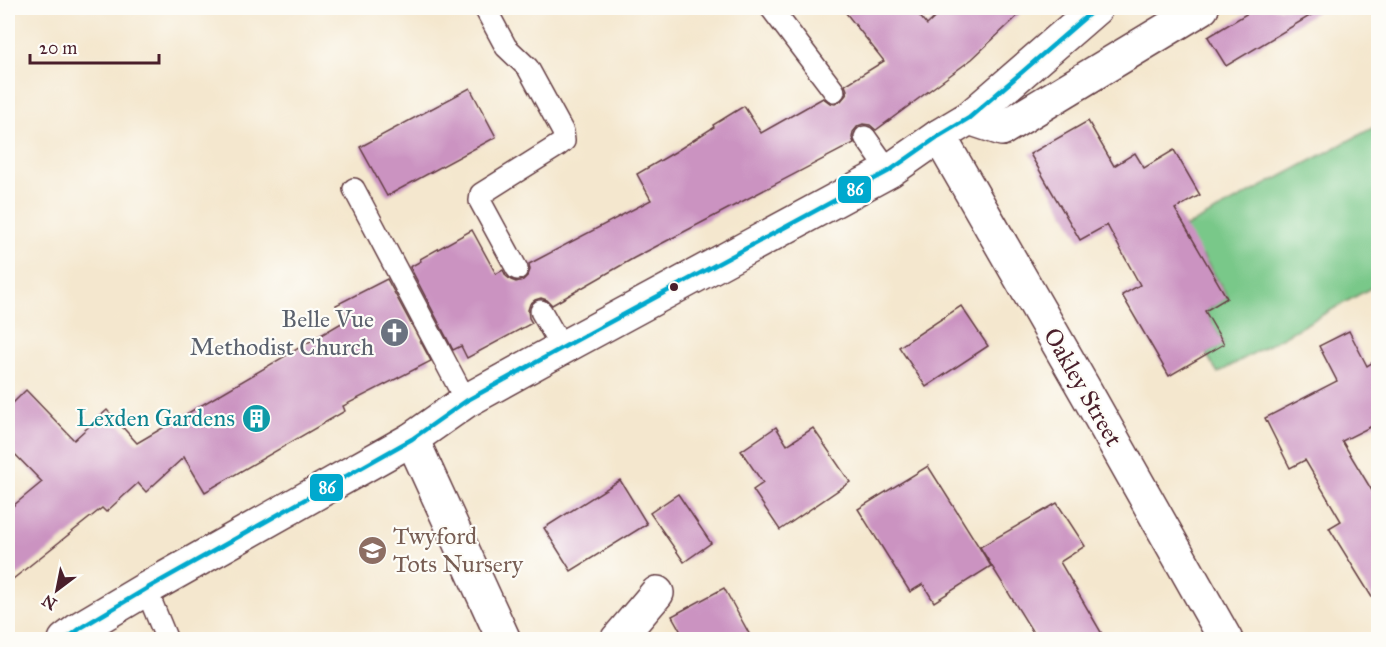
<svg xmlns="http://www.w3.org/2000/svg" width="1386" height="647" font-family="'IM FELL Great Primer',serif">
	<rect width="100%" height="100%" fill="#fdfcf7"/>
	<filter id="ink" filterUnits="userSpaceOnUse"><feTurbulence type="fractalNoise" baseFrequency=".0167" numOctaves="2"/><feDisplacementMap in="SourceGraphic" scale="12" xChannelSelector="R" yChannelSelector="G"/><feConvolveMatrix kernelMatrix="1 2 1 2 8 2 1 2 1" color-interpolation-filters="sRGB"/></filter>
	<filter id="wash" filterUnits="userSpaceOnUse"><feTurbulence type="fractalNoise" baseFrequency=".008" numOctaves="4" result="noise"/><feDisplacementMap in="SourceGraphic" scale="24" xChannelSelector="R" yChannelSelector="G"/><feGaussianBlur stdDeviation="1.35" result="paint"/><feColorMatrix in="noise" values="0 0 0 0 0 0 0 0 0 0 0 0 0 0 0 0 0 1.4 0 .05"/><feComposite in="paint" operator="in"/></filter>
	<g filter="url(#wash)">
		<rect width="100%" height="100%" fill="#f4e7ce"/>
		<!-- green -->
		<polygon fill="#79c889" stroke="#62745a" stroke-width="1.5" points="1378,125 1378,284 1218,373 1206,354 1224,344 1205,311 1228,297 1203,256 1181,268 1131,256"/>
		<g id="blocks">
			<!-- building -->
			<g fill="#cb93c1">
				<polygon points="842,8 913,8 927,25 945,8 1026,8 972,59 876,130 870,125 863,124 858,126 853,132 852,138 854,143 634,258 552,305 547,300 541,298 535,300 530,304 528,310 529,318 532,323 467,358 461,346 453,350 410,267 421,261 420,259 472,230 496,274 503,270 506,276 511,280 516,282 523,280 528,275 530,270 529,264 651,200 637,174 675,152 714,127 713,125 744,106 761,133 823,98 830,103 835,104 841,101 846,95 847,90 845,85 884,61"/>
				<polygon points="1256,8 1323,8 1226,66 1208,37"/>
				<polygon points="470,88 496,137 387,196 360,147"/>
				<polygon points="1088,121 1114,166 1135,153 1144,168 1174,150 1200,195 1175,209 1227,298 1205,311 1224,344 1169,376 1122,295 1140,285 1107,225 1080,240 1030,154"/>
				<polygon points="387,279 431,361 343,406 345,411 205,492 184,457 146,492 138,483 106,512 102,508 8,583 8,510 42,482 8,447 8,408 26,390 74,440 107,410 137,443 345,321 336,305"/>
				<polygon points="961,306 988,346 926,387 899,347"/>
				<polygon points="1349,331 1367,366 1378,359 1378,423 1342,441 1377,499 1378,498 1378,607 1329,528 1341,521 1305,460 1290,468 1265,418 1337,381 1319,346"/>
				<polygon points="776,427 787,445 813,428 850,482 780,530 753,490 763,483 741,451"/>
				<polygon points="928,466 991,566 934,602 923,584 910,592 858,509"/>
				<polygon points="620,480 647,524 571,571 544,528"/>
				<polygon points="678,494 711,543 684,562 650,513"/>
				<polygon points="1057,503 1085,546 1060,562 1105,639 1037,639 980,547"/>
				<polygon points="724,588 752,639 685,639 672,616"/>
			</g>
		</g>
	</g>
	<g filter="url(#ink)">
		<use href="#blocks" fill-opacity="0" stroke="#643d43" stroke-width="1.5"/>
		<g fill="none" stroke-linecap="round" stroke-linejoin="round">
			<defs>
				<g id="lane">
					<polyline points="485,8 506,47 528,68 563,132 564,141 559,145 481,194 480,201 517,269"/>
					<polyline points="771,8 834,91"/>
					<polyline points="865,137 889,171"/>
					<polyline points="354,189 466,401"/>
					<polyline points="541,311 562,348"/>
					<polyline points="146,589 167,640"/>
				</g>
				<g id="street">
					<polyline points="969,118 1002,129 1202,8"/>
					<polyline points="939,136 1086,392 1226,640"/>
					<polyline points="412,439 504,640"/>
					<polyline points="617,640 657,593"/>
				</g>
				<polyline id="secondary" points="65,640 82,627 146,589 412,439 466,401 562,348 889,171 939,136 969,118 1096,8"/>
			</defs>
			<!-- lane casing -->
			<use href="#lane" stroke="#643d43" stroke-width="24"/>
			<!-- street casing -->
			<use href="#street" stroke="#643d43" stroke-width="36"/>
			<!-- secondary casing -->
			<use href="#secondary" stroke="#643d43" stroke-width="36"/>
			<!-- lane -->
			<use href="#lane" stroke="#fff" stroke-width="21"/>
			<!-- street -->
			<use href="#street" stroke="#fff" stroke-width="33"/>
			<!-- secondary -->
			<use href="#secondary" stroke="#fff" stroke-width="33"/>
			<defs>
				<polyline id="bus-1" points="65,640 82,627 146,589 412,439 466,401 562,348 889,171 939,136 969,118 1096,8"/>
			</defs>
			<!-- bus-1 casing -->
			<use href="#bus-1" stroke="#fdfcf7" stroke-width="9"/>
			<!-- bus-1 -->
			<use href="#bus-1" stroke="#00a9ce" stroke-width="4.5"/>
		</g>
	</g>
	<!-- icons -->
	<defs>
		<symbol id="church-disc" viewBox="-11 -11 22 22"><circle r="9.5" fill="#6b7280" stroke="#fdfcf7"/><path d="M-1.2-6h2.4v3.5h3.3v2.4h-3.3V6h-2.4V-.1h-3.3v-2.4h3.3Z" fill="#fff"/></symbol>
		<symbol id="building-disc" viewBox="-11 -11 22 22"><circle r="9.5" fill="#0f9aa8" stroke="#fdfcf7"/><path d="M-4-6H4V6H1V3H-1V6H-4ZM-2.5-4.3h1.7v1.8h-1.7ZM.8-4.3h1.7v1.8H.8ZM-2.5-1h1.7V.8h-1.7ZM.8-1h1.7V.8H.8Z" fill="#fff"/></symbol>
		<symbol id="school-disc" viewBox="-11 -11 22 22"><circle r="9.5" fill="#8d6e63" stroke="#fdfcf7"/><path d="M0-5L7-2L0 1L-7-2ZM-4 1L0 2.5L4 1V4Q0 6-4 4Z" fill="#fff"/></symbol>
	</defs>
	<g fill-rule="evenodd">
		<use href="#church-disc" x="378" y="316" width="33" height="33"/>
		<use href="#building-disc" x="240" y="402" width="33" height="33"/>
		<use href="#school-disc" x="356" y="534" width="33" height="33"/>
	</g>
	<!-- markers -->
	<circle fill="#4a1f2b" stroke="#fdfcf7" stroke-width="2" cx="674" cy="287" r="5"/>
	<g text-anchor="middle" stroke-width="4.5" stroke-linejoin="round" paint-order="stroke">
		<!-- worship labels -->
		<g font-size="24" fill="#5b616d" stroke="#fdfcf7" text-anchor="end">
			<text x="374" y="327">Belle Vue<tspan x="374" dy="28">Methodist Church</tspan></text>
		</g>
		<!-- street labels -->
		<g font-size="24" fill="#4a1f2b" stroke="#fdfcf7">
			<text transform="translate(1083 387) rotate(60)" y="8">Oakley Street</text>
		</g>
		<!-- culture labels -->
		<g font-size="24" fill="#0d838f" stroke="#fdfcf7" text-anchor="end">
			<text x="235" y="426">Lexden Gardens</text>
		</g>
		<!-- education labels -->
		<g font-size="24" fill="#785e54" stroke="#fdfcf7" text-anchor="start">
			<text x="393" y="544">Twyford<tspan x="393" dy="28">Tots Nursery</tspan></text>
		</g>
	</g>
	<g stroke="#fdfcf7" stroke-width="2">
		<rect x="837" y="175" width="35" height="29" rx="6" fill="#00a9ce"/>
		<rect x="309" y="473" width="35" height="29" rx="6" fill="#00a9ce"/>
	</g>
	<g font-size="16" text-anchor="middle" font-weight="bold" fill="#fff">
		<text x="855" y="195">86</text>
		<text x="327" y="493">86</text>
	</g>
	<!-- margin -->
	<rect width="1386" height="647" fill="none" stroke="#fdfcf7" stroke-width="30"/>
	<!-- north arrow -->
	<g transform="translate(57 590) rotate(212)" stroke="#fdfcf7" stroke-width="4.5" paint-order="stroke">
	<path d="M0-4.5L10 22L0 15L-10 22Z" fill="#4a1f2b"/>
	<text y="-9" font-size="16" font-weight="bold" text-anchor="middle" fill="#4a1f2b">N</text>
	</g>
	<!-- scale -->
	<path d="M30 54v9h129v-9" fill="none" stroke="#4a1f2b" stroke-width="3"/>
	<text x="39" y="54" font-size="18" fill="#4a1f2b" stroke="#fdfcf7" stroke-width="4.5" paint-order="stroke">20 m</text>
</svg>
